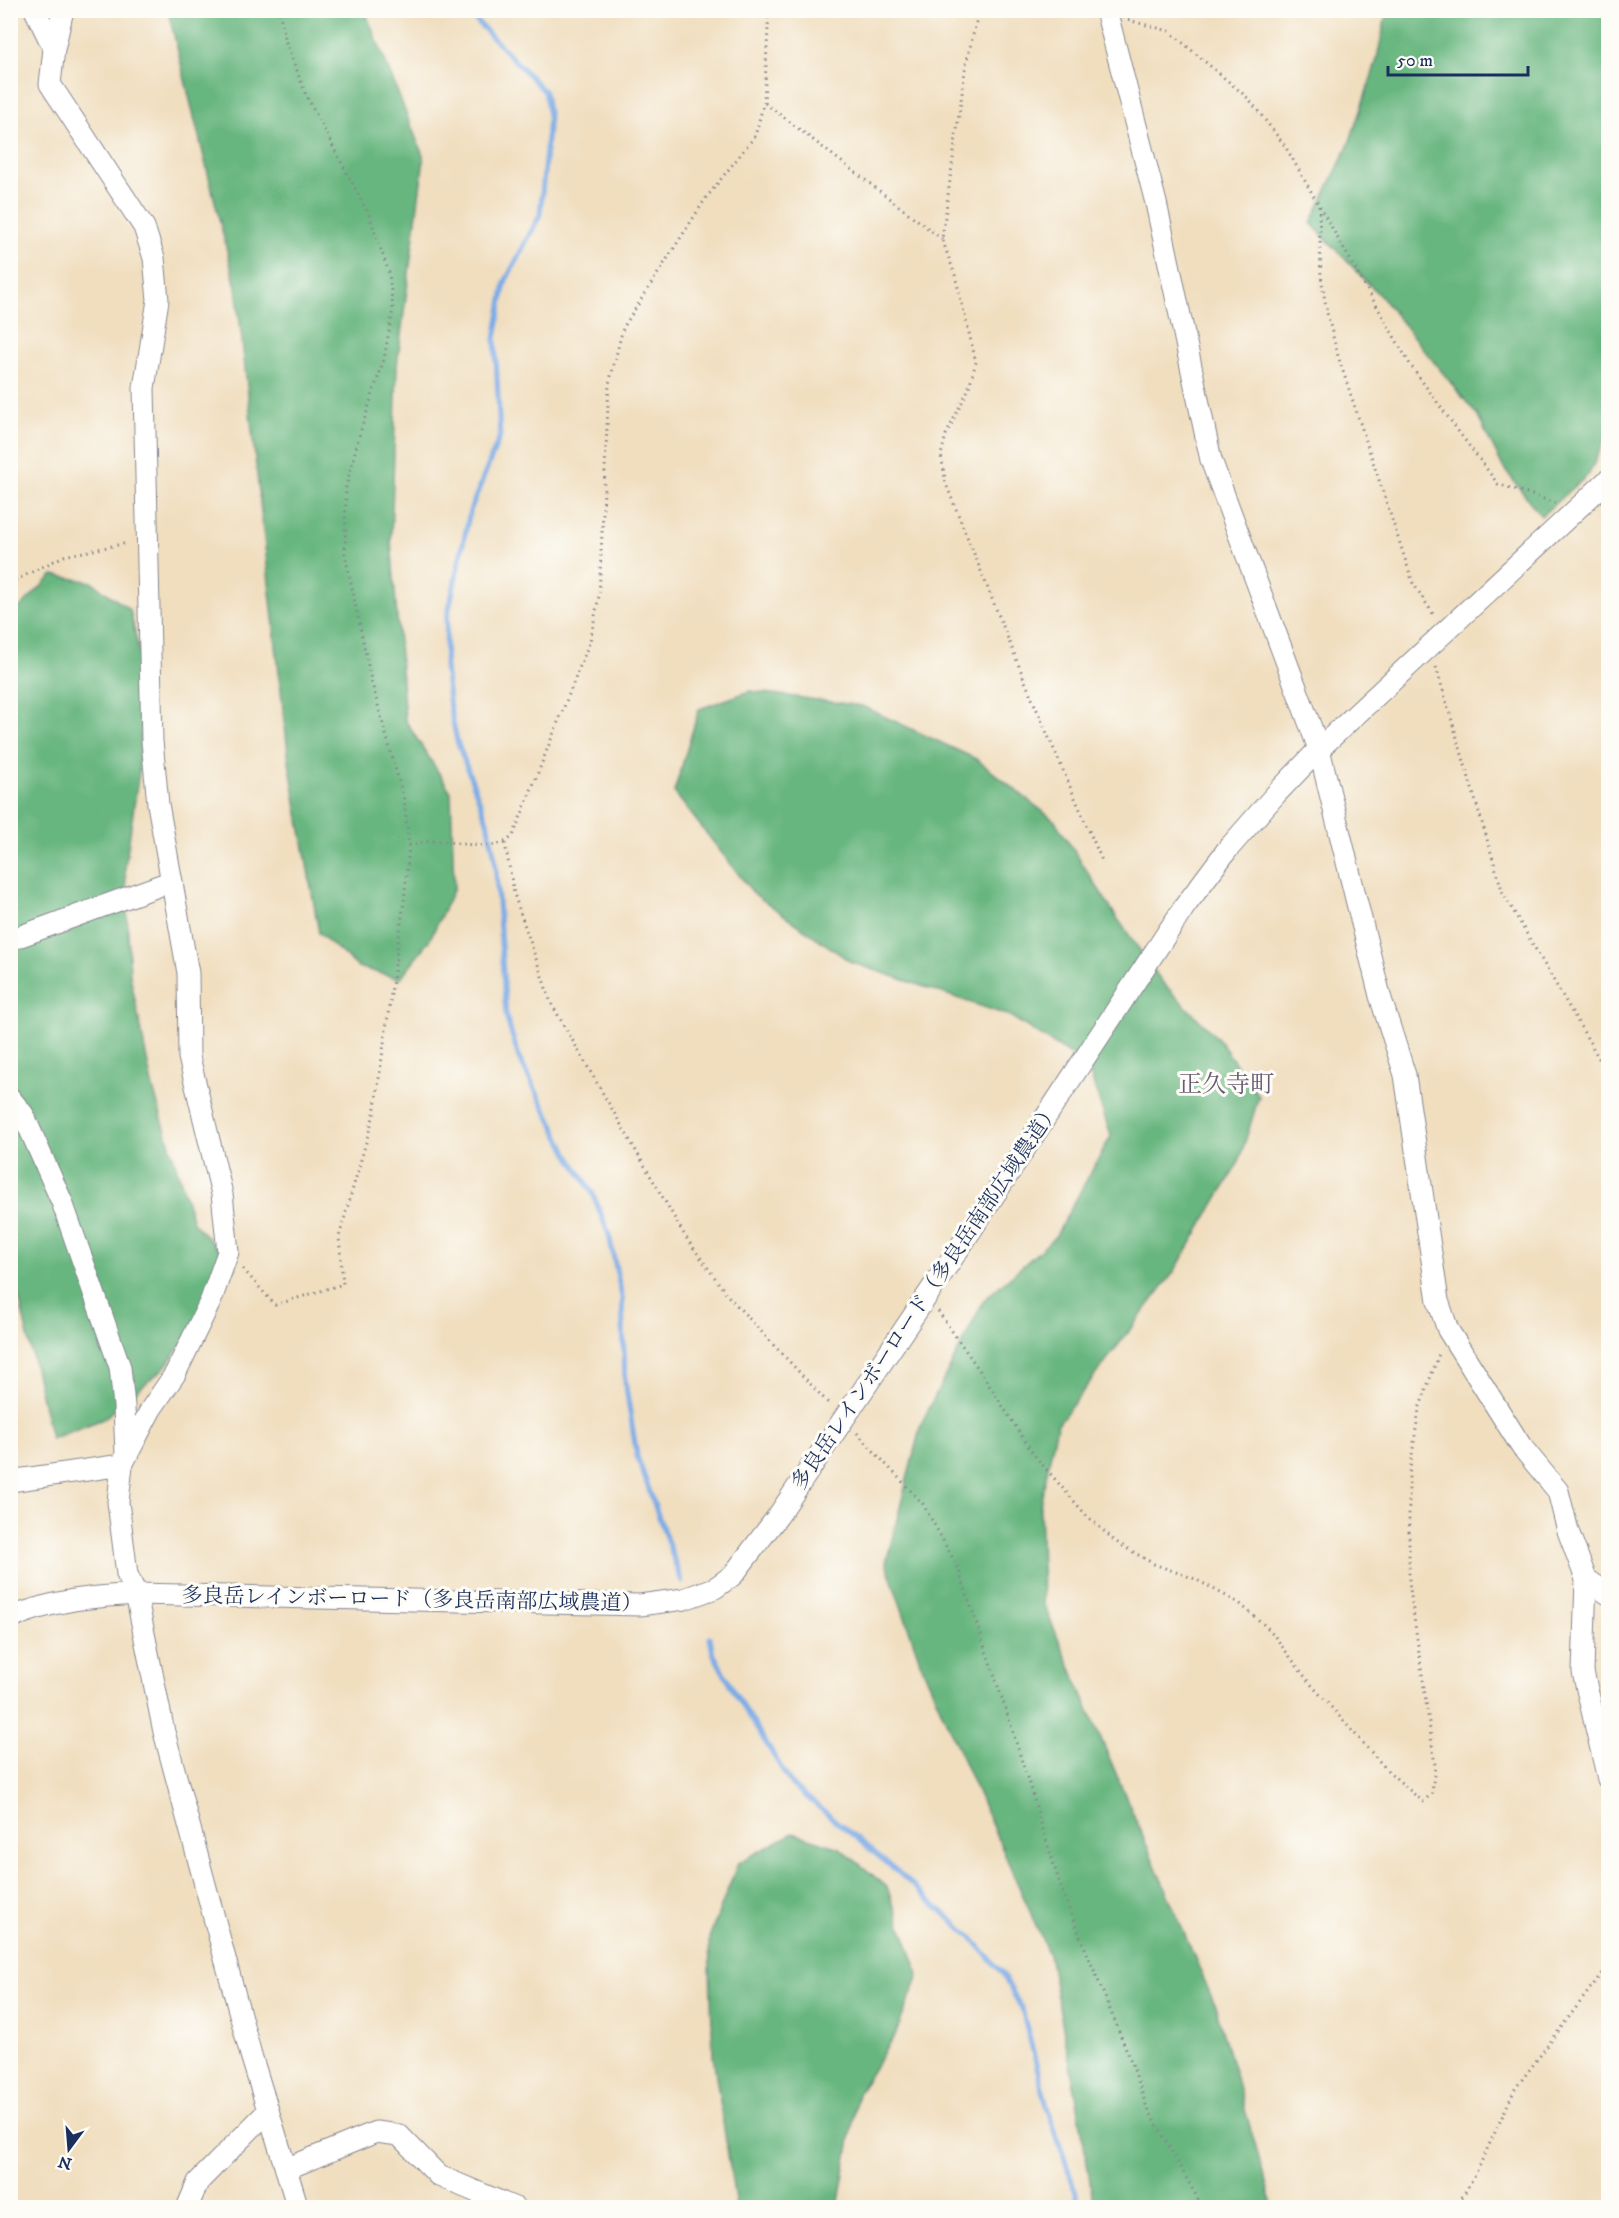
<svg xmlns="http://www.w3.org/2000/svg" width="1619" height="2218" font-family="'IM FELL DW Pica','Noto Serif JP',serif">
	<rect width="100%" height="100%" fill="#fdfcf7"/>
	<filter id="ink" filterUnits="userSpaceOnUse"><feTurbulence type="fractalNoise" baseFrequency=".0167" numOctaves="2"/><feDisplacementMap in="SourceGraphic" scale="12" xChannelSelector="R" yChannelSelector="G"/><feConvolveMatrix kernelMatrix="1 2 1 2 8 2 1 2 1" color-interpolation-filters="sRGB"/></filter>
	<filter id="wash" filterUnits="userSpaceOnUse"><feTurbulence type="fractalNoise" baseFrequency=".008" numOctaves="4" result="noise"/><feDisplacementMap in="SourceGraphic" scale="24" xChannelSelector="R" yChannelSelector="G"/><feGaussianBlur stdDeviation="1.35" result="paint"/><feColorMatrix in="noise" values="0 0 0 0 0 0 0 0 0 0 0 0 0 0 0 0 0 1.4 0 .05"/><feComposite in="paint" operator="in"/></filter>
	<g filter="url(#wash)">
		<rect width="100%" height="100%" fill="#f0debf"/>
		<!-- forest -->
		<g fill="#68b67f" stroke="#42726e" stroke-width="1.5">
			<polygon points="168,11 365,11 424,158 397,366 391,540 405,720 451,792 454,888 430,939 400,979 358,967 319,933 289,762 236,287"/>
			<polygon points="1387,11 1608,11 1608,432 1589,474 1541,516 1503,467 1477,415 1382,298 1311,223 1349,144 1376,63"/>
			<polygon points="53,575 92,582 130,610 143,669 139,772 125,868 130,975 152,1085 193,1222 235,1267 217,1298 164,1368 103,1419 51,1439 14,1275 10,1249 10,624 13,614"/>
			<polygon points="750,691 862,706 976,759 1055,821 1117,918 1163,983 1218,1039 1259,1096 1239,1162 1174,1272 1057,1425 1040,1505 1043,1603 1215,2005 1273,2207 1094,2207 1077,2100 1049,1955 921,1664 886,1563 921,1424 984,1300 1055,1237 1111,1136 1087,1065 1010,1016 851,962 754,894 674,792 699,709"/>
			<polygon points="793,1833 840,1848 887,1887 919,1975 896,2033 858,2093 838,2207 736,2207 713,2056 709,1938 738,1863"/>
		</g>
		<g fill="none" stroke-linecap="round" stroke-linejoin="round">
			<!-- stream -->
			<g stroke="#7babe6" stroke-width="5">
				<polyline points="466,10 545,92 549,117 540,215 505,282 495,339 500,436 470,511 447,618 445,667 450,708 457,741 487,821 495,858 506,1016 519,1058 567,1152 593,1194 609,1235 622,1297 625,1381 637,1456 682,1582"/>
				<polyline points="710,1638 713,1653 733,1690 792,1785 898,1872 973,1939 1002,1973 1022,2009 1048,2110 1081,2208"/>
			</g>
		</g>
	</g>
	<g filter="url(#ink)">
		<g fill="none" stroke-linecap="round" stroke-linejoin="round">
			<defs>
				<g id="minor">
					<polyline points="35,10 54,49"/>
					<polyline points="63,10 54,49 50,84 144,227 154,258 158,300 144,388 152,741 158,804 188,973 189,1057 222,1194 228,1252 211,1300 175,1374 151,1409 122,1465 118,1502 127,1574 136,1594 164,1732 251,2055 298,2208"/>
					<polyline points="1106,10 1156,203 1211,460 1319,749 1380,996 1405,1075 1438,1301 1448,1330 1521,1446 1558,1491 1568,1531 1586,1579 1583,1672 1608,1779"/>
					<polyline points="10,940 172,881"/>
					<polyline points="10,1098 23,1114 62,1202 120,1367 124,1406 126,1454"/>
					<polyline points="10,1481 122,1465"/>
					<polyline points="1586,1579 1608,1594"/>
					<path d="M10,1618C54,1600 89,1597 136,1594L640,1605L684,1599L715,1588L733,1575L778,1516L960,1247L1185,906L1227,850L1276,794L1319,749L1608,480"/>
					<polyline points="286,2169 376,2132 399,2135 439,2176 515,2208"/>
					<polyline points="187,2208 198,2182 268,2111"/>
				</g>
			</defs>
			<!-- minor casing -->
			<use href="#minor" stroke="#86868e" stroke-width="23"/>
			<!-- path -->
			<g stroke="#86868e" stroke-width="3" stroke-dasharray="1.5 4.5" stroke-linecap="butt">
				<polyline points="979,10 966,64 942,239 955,275 976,362 968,390 946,435 941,455 946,484 1031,696 1103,863"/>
				<polyline points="1128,20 1169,31 1249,99 1285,146 1411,366 1461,435 1498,484 1556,503"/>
				<polyline points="765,103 942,239"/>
				<polyline points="1319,206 1321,276 1327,313 1338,356 1413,583 1435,617"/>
				<polyline points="10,583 64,556 127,543"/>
				<polyline points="1436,667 1503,893 1608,1074"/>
				<polyline points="505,843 514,894 551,1003 685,1236 728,1296 830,1405"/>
				<path d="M409,845C417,844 425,841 433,841C459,840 492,855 513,836L590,641L599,596L609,384L623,328L706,198L755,136L764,102L769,10"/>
				<polyline points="243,1269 275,1305 343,1284 339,1237 374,1114 404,902 409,845 404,800 371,680 345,554 346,487 359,436 384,359 393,309 389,273 369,215 306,95 286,42 279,10"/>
				<polyline points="938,1311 982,1374 1034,1455 1086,1515 1116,1542 1154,1564 1195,1579 1239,1603 1270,1630 1308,1681 1388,1771 1423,1802 1432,1793 1435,1765 1409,1582 1409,1475 1419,1409 1439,1354"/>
				<polyline points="857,1433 923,1504 958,1568 1007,1713 1063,1894 1131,2061 1146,2105 1203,2208"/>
				<polyline points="10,2185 12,2208"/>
				<polyline points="1456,2208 1477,2171 1515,2089 1608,1965"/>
			</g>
			<!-- minor -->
			<use href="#minor" stroke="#fff" stroke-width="21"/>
		</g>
	</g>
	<g text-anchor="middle" stroke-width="6" stroke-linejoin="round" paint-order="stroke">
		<!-- street labels -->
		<g font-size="21" fill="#1b2f5e" stroke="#fdfcf7">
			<text transform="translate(925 1296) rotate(-56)" y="7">多良岳レインボーロード（多良岳南部広域農道）</text>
			<text transform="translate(412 1599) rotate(1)" y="7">多良岳レインボーロード（多良岳南部広域農道）</text>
		</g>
		<!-- quarter labels -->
		<g font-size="24" fill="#685b76" stroke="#fdfcf7">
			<text x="1226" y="1092">正久寺町</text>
		</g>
	</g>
	<!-- margin -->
	<rect width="1619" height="2218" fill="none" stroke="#fdfcf7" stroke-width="36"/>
	<!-- north arrow -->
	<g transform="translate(69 2149) rotate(196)" stroke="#fdfcf7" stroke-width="4.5" paint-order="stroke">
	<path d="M0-4.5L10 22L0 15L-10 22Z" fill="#1b2f5e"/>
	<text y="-9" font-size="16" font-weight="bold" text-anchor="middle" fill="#1b2f5e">N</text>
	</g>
	<!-- scale -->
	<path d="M1388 66v9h140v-9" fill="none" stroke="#1b2f5e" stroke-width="3"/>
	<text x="1397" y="66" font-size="18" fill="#1b2f5e" stroke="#fdfcf7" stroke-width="4.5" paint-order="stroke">50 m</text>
</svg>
